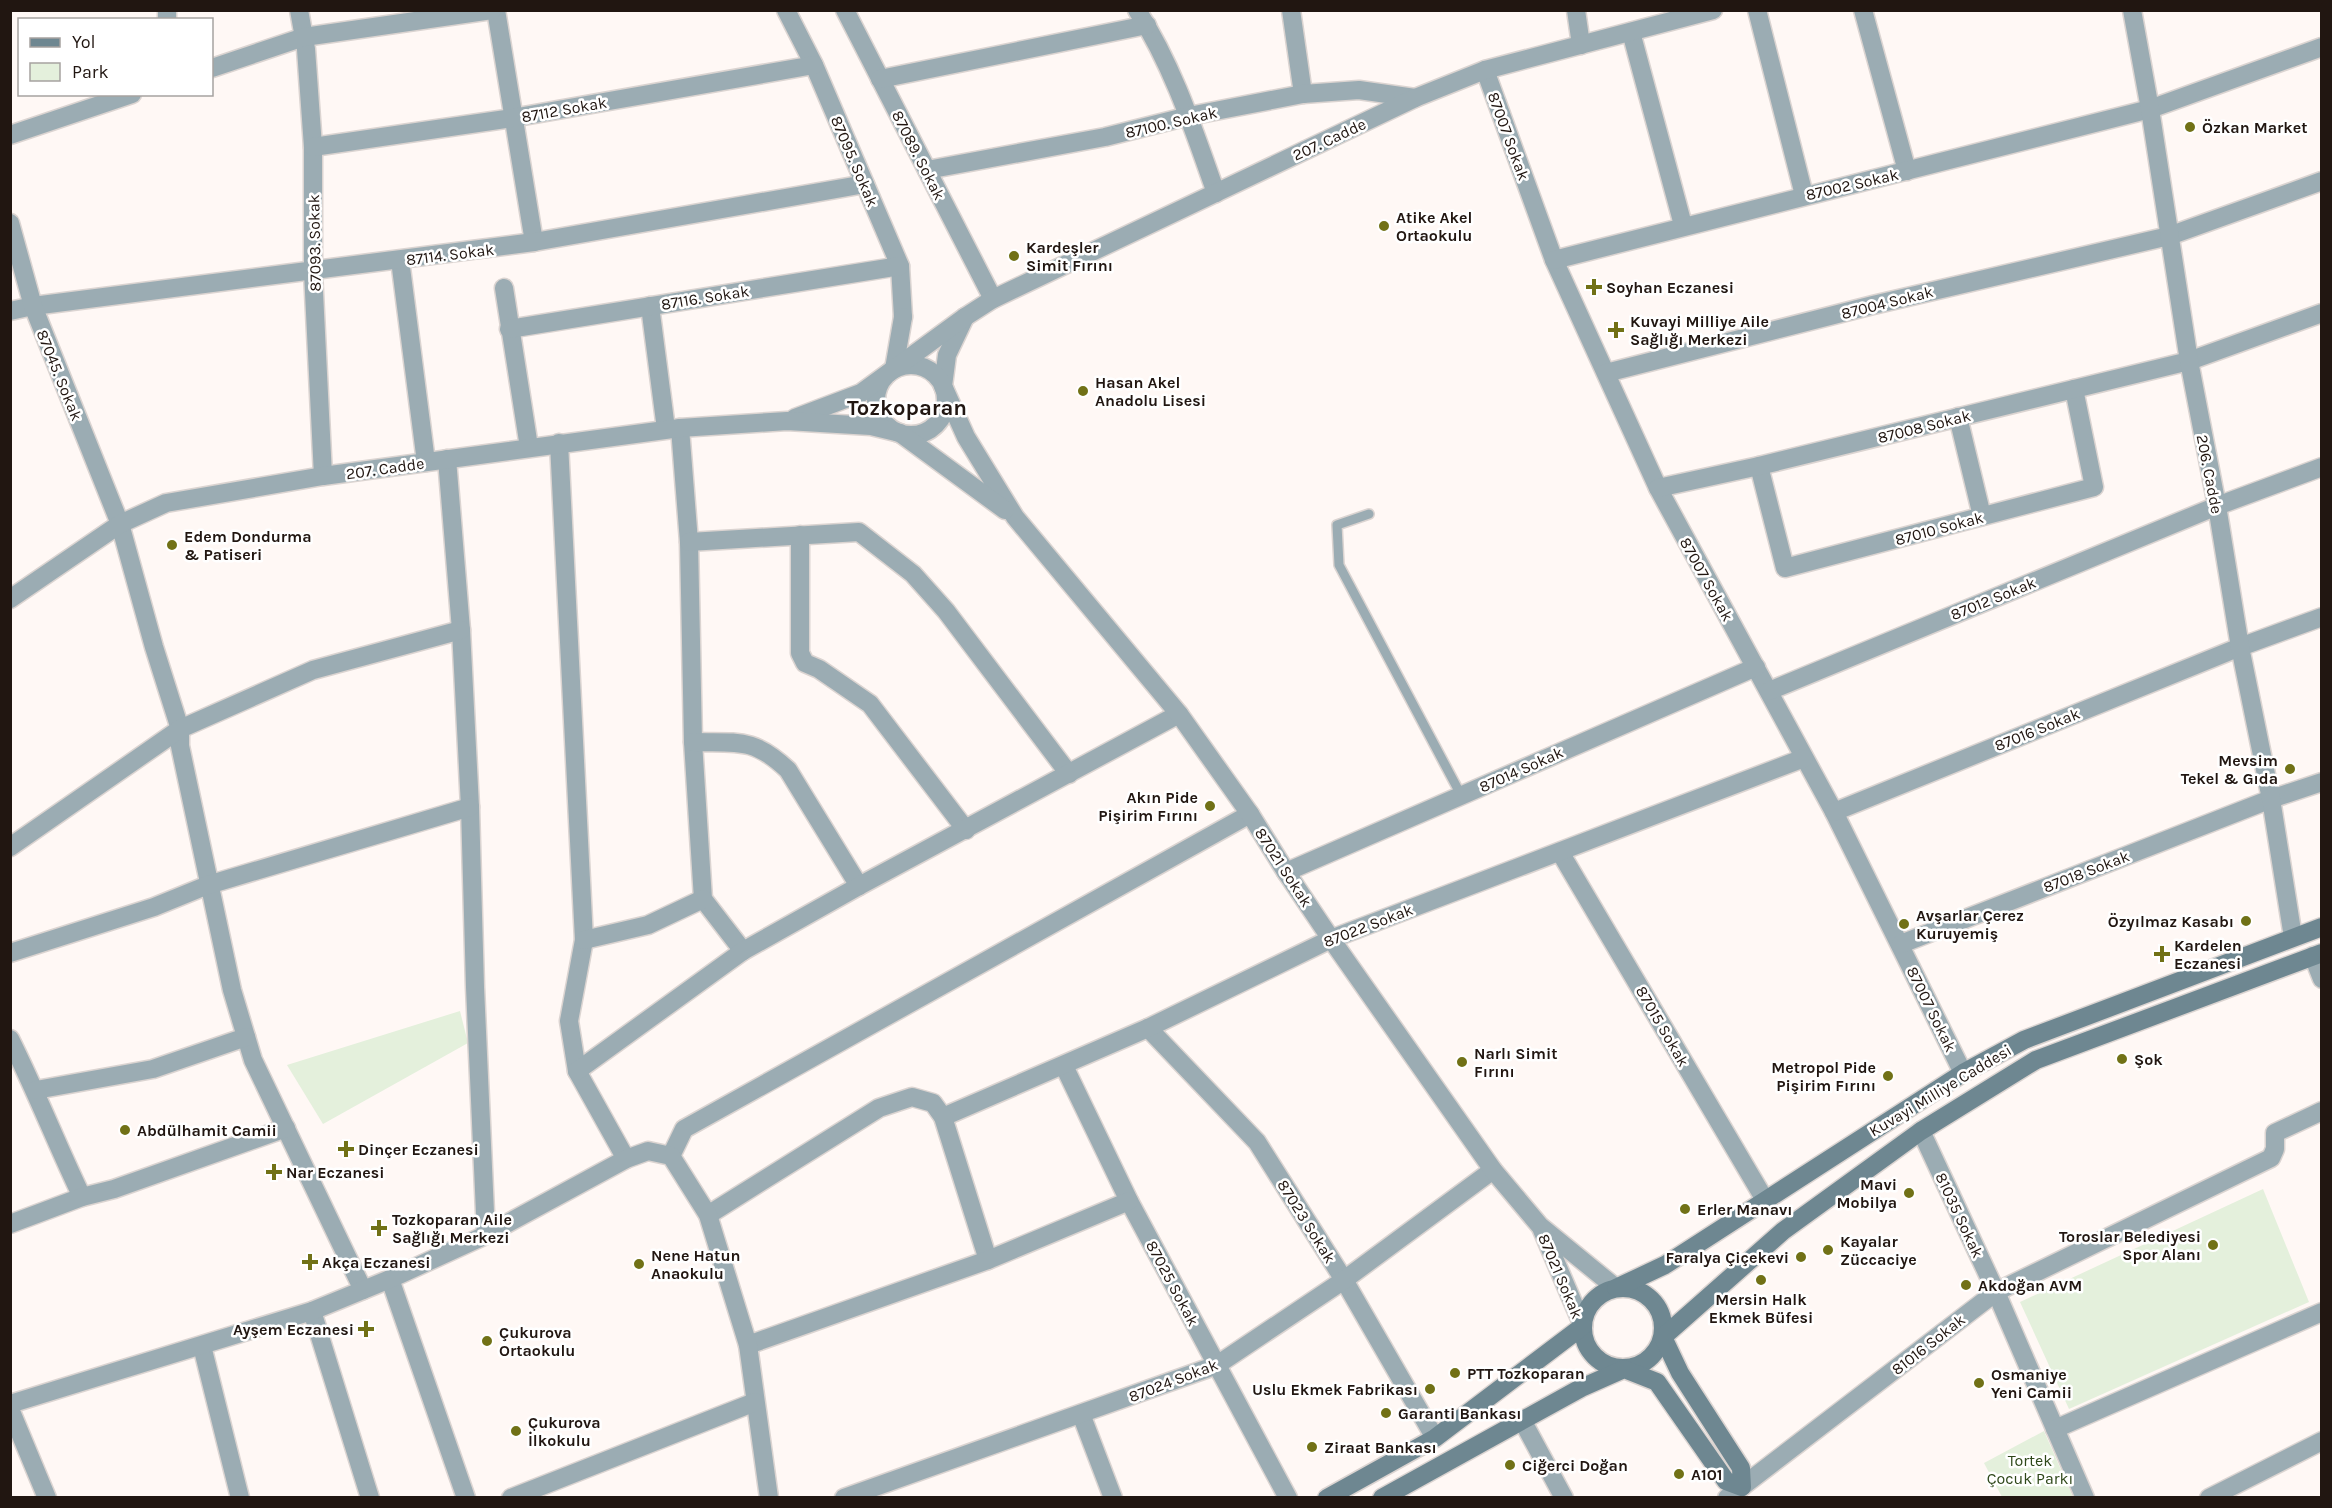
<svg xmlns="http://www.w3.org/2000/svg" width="2332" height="1508" font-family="Karla,sans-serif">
	<rect width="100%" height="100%" fill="#fff8f5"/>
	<!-- green -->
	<g fill="#e4f0dc">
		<polygon points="460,1011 468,1043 323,1124 287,1065"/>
		<polygon points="2263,1189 2309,1302 2069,1409 2020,1302"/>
		<polygon points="2044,1431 2073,1497 2002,1497 1984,1463"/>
	</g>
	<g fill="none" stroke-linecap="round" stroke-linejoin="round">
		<defs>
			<polyline id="service" points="1369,514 1337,525 1339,565 1461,795"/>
			<g id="minor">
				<polyline points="167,10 167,20"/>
				<polyline points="299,10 306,49 313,147 313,272 323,476"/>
				<polyline points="496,10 534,242"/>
				<polyline points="786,10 814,65 900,266 903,317"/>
				<polyline points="845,10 993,299"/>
				<path d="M1137,10C1173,66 1194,131 1216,193"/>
				<polyline points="1291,10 1303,94"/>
				<polyline points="1576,10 1581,45"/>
				<polyline points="1757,10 1804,195"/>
				<polyline points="1863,10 1907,171"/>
				<polyline points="1631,32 1683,225"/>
				<polyline points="212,68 304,37 492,10"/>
				<polyline points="1485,70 1554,260 1658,488 1834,812 1963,1073"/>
				<polyline points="880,79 1147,25"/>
				<polyline points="10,135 132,94"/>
				<polyline points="313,147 512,118 814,65"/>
				<polyline points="927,170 1105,137 1189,116 1303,94 1359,90 1415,98"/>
				<polyline points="400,260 426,462"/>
				<polyline points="1554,260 2150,109 2322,47"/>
				<polyline points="504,288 529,447"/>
				<polyline points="650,306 666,429"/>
				<polyline points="10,311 33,306 534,242 865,184"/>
				<polyline points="509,329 900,266"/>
				<polyline points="1606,373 1873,305 2169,236 2322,181"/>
				<polyline points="1958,417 1982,516"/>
				<polyline points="680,428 689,542 693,742 703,899 743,951"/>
				<polyline points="559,443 584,940 569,1021 577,1071 626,1159"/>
				<polyline points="447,459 461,630 470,807 475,987 486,1235"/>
				<polyline points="1759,466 1785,568 2094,487 2074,389"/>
				<polyline points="1658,488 1759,466 2189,361 2322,313"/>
				<polyline points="120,524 154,647 180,729 180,746 232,990 253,1060 363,1290"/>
				<polyline points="800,535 800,653 805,663 819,669 870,704 966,830"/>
				<polyline points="689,542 859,532 913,574 946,611 1069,774"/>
				<polyline points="1769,691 2217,506 2322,467"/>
				<path d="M693,742C738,743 753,737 788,770L859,886"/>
				<polyline points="1834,812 2240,647 2322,617"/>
				<polyline points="10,847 180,729 313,670 461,630"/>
				<polyline points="1560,852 1765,1200"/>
				<polyline points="1286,872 1756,667"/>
				<polyline points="584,940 648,925 703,899"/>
				<polyline points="1901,944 2271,799 2322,782"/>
				<polyline points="10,953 154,907 208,885 470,807"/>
				<polyline points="2313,956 2322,979"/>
				<polyline points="1148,1028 1257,1142 1344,1280 1435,1438"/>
				<path d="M10,1039C36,1091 57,1145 82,1197"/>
				<polyline points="1064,1066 1129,1201 1288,1498"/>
				<polyline points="577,1071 743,951 859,886 1179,714"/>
				<polyline points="36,1090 153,1069 246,1037"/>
				<polyline points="943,1117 1148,1028 1331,939 1804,758"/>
				<polyline points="1921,1131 1996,1292 2085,1498"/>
				<polyline points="671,1156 684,1129 1250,814"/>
				<polyline points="708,1215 879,1108 912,1097 933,1103 943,1117 988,1260"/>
				<polyline points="10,1224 82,1197 114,1189 286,1128"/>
				<polyline points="390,1279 466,1498"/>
				<polyline points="312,1311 370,1498"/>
				<polyline points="748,1345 988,1260 1129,1201"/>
				<polyline points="202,1346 240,1498"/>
				<polyline points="10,1404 312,1311 390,1279 486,1235 626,1159 648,1151 671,1156 708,1215 748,1345 769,1498"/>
				<polyline points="10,1409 47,1498"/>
				<polyline points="1081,1414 1113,1498"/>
				<polyline points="1522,1420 1564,1498"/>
				<polyline points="2055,1429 2322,1312"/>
				<polyline points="511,1498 755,1402"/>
				<polyline points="844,1498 1217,1365 1344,1280 1493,1170"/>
				<polyline points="1727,1498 1996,1292 2271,1158 2275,1149 2275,1133 2322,1111"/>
				<polyline points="2209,1498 2322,1441"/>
			</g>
			<g id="tertiary">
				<polyline points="2132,10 2150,109 2189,361 2217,506 2240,647 2271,799 2293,937"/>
				<polyline points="10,223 33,306 120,524"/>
				<polyline points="965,317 947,355 943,386 966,437 1015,517 1179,714 1250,814 1286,872 1331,939 1493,1170 1540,1226 1616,1288"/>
				<circle cx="911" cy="400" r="35"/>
				<polyline points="894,369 903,317"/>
				<polyline points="795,418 861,393 965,317 993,299 1415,98 1485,70 1713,10"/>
				<polyline points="10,599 120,524 166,503 323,476 680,428 787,421 871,426 900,433 1005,510"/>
				<polyline points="1542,1230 1583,1326"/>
			</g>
			<g id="secondary">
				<circle cx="1623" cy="1328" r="40"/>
				<polyline points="1616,1288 1665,1265 1963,1073 2024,1040 2322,927"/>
				<polyline points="1327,1498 1435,1438 1583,1326"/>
				<polyline points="1382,1498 1581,1388 1624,1369 1657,1382 1726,1481 1742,1487 1741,1468 1680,1373 1663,1337 1783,1231 1921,1131 2036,1060 2322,953"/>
			</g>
		</defs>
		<!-- service casing -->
		<use href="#service" stroke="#dbd4d1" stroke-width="12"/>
		<!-- minor casing -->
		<use href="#minor" stroke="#dbd4d1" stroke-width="21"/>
		<!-- tertiary casing -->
		<use href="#tertiary" stroke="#dbd4d1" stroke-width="21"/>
		<!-- secondary casing -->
		<use href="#secondary" stroke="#dbd4d1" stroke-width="21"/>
		<!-- service -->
		<use href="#service" stroke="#9bacb3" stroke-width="9"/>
		<!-- minor -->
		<use href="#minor" stroke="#9bacb3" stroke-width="18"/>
		<!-- tertiary -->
		<use href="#tertiary" stroke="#9bacb3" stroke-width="18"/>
		<!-- secondary -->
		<use href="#secondary" stroke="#6e8791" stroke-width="18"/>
	</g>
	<!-- markers -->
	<g fill="#717116" stroke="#fff" stroke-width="2">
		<circle cx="2190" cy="127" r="6"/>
		<circle cx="1384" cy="226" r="6"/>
		<circle cx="1014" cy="256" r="6"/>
		<path d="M1591 278h6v6h6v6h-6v6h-6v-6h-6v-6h6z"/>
		<path d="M1613 321h6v6h6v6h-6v6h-6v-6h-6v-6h6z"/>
		<circle cx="1083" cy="391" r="6"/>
		<circle cx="172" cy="545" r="6"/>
		<circle cx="2290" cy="769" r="6"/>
		<circle cx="1210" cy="806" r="6"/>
		<circle cx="2246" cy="921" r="6"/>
		<circle cx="1904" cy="924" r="6"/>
		<path d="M2159 945h6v6h6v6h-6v6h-6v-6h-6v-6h6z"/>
		<circle cx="2122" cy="1059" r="6"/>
		<circle cx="1462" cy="1062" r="6"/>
		<circle cx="1888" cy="1076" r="6"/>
		<circle cx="125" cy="1130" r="6"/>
		<path d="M343 1140h6v6h6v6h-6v6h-6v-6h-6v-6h6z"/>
		<path d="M271 1163h6v6h6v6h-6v6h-6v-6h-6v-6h6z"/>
		<circle cx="1909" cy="1193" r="6"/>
		<circle cx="1685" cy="1209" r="6"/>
		<path d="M376 1219h6v6h6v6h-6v6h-6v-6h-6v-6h6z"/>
		<circle cx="2213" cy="1245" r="6"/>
		<circle cx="1828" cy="1250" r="6"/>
		<circle cx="1801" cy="1257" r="6"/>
		<path d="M307 1253h6v6h6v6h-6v6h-6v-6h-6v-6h6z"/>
		<circle cx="639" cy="1264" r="6"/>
		<circle cx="1761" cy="1280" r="6"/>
		<circle cx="1966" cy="1285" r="6"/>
		<path d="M363 1320h6v6h6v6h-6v6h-6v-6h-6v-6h6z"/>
		<circle cx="487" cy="1341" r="6"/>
		<circle cx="1455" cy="1373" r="6"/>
		<circle cx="1979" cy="1383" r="6"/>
		<circle cx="1430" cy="1389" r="6"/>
		<circle cx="1386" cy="1413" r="6"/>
		<circle cx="516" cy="1431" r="6"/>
		<circle cx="1312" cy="1447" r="6"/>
		<circle cx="1510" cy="1465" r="6"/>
		<circle cx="1679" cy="1474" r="6"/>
	</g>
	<g text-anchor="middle" stroke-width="5" stroke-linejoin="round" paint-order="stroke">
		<!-- street labels -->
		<g font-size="16" fill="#211611" stroke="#fff">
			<text transform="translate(564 109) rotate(-10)" y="6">87112 Sokak</text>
			<text transform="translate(1171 122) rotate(-13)" y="6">87100. Sokak</text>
			<text transform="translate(1509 136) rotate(70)" y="6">87007 Sokak</text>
			<text transform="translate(1329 139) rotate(-25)" y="6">207. Cadde</text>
			<text transform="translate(919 155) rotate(63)" y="6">87089. Sokak</text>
			<text transform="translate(855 161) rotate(67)" y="6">87095. Sokak</text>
			<text transform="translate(1852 184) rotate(-13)" y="6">87002 Sokak</text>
			<text transform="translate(314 243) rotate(-91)" y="6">87093. Sokak</text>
			<text transform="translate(450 254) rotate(-7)" y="6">87114. Sokak</text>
			<text transform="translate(705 297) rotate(-9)" y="6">87116. Sokak</text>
			<text transform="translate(1887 302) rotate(-14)" y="6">87004 Sokak</text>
			<text transform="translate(60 375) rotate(68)" y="6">87045. Sokak</text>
			<text transform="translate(1924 426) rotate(-14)" y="6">87008 Sokak</text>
			<text transform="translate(385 468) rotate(-8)" y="6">207. Cadde</text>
			<text transform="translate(2210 474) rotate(79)" y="6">206. Cadde</text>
			<text transform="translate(1939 528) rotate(-15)" y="6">87010 Sokak</text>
			<text transform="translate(1707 579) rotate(61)" y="6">87007 Sokak</text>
			<text transform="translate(1993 598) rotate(-22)" y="6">87012 Sokak</text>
			<text transform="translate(2037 729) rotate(-22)" y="6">87016 Sokak</text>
			<text transform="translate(1521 769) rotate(-24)" y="6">87014 Sokak</text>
			<text transform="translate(1284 867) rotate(57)" y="6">87021 Sokak</text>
			<text transform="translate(2086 871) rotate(-21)" y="6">87018 Sokak</text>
			<text transform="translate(1368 925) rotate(-21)" y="6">87022 Sokak</text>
			<text transform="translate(1932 1009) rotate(64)" y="6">87007 Sokak</text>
			<text transform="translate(1663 1026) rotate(60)" y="6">87015 Sokak</text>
			<text transform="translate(1940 1090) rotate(-31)" y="6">Kuvayi Milliye Caddesi</text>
			<text transform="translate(1960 1215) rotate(65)" y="6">81035 Sokak</text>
			<text transform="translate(1307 1221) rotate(58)" y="6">87023 Sokak</text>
			<text transform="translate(1561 1276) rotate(67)" y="6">87021 Sokak</text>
			<text transform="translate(1173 1283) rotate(62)" y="6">87025 Sokak</text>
			<text transform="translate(1928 1344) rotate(-38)" y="6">81016 Sokak</text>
			<text transform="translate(1173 1380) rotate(-21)" y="6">87024 Sokak</text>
		</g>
		<!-- poi labels -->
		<g font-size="16" font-weight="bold" fill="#211611" stroke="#fff" text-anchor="start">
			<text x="2202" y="133">Özkan Market</text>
			<text x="1396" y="223">Atike Akel<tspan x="1396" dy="18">Ortaokulu</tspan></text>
			<text x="1026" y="253">Kardeşler<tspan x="1026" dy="18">Simit Fırını</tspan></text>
			<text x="1606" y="293">Soyhan Eczanesi</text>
			<text x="1630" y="327">Kuvayi Milliye Aile<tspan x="1630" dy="18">Sağlığı Merkezi</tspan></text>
			<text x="1095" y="388">Hasan Akel<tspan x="1095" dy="18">Anadolu Lisesi</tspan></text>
			<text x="184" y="542">Edem Dondurma<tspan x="184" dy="18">&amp; Patiseri</tspan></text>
			<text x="2278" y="766" text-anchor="end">Mevsim<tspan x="2278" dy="18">Tekel &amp; Gıda</tspan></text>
			<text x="1198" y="803" text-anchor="end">Akın Pide<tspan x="1198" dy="18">Pişirim Fırını</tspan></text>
			<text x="1916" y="921">Avşarlar Çerez<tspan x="1916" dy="18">Kuruyemiş</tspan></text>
			<text x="2234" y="927" text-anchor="end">Özyılmaz Kasabı</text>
			<text x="2174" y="951">Kardelen<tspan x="2174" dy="18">Eczanesi</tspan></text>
			<text x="1474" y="1059">Narlı Simit<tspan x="1474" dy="18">Fırını</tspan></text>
			<text x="2134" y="1065">Şok</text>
			<text x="1876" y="1073" text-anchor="end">Metropol Pide<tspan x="1876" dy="18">Pişirim Fırını</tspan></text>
			<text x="137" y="1136">Abdülhamit Camii</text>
			<text x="358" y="1155">Dinçer Eczanesi</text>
			<text x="286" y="1178">Nar Eczanesi</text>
			<text x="1897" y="1190" text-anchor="end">Mavi<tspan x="1897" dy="18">Mobilya</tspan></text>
			<text x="1697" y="1215">Erler Manavı</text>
			<text x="392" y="1225">Tozkoparan Aile<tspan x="392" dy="18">Sağlığı Merkezi</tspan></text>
			<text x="2201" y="1242" text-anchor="end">Toroslar Belediyesi<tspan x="2201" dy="18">Spor Alanı</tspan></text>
			<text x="1840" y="1247">Kayalar<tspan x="1840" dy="18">Züccaciye</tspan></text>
			<text x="651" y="1261">Nene Hatun<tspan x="651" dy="18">Anaokulu</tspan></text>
			<text x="1789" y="1263" text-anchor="end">Faralya Çiçekevi</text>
			<text x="322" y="1268">Akça Eczanesi</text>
			<text x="1978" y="1291">Akdoğan AVM</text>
			<text x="1761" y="1305" text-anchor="middle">Mersin Halk<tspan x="1761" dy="18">Ekmek Büfesi</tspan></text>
			<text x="354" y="1335" text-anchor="end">Ayşem Eczanesi</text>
			<text x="499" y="1338">Çukurova<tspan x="499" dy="18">Ortaokulu</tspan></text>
			<text x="1467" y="1379">PTT Tozkoparan</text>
			<text x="1991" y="1380">Osmaniye<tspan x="1991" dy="18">Yeni Camii</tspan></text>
			<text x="1418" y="1395" text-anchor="end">Uslu Ekmek Fabrikası</text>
			<text x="1398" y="1419">Garanti Bankası</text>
			<text x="528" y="1428">Çukurova<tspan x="528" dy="18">İlkokulu</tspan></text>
			<text x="1324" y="1453">Ziraat Bankası</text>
			<text x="1522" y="1471">Ciğerci Doğan</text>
			<text x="1691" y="1480">A101</text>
		</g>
		<!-- park labels -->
		<g font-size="16" fill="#2e4719" stroke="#fff">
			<text x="2030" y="1466">Tortek<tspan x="2030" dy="18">Çocuk Parkı</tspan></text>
		</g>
		<!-- district labels -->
		<g font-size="22" font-weight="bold" fill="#211611" stroke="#fff">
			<text x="907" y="415">Tozkoparan</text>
		</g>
	</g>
	<!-- border -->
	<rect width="2332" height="1508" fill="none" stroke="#211611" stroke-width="24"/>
	<!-- legend -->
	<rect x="18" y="18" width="195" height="78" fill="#ffffff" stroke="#a6a2a0" stroke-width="1.5"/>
	<rect x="30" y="38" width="30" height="9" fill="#6e8791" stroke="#a6a2a0" stroke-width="1.5"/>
	<text x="72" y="48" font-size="18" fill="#211611">Yol</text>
	<rect x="30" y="63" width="30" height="18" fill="#e4f0dc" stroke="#a6a2a0" stroke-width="1.5"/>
	<text x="72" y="78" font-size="18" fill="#211611">Park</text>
</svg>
